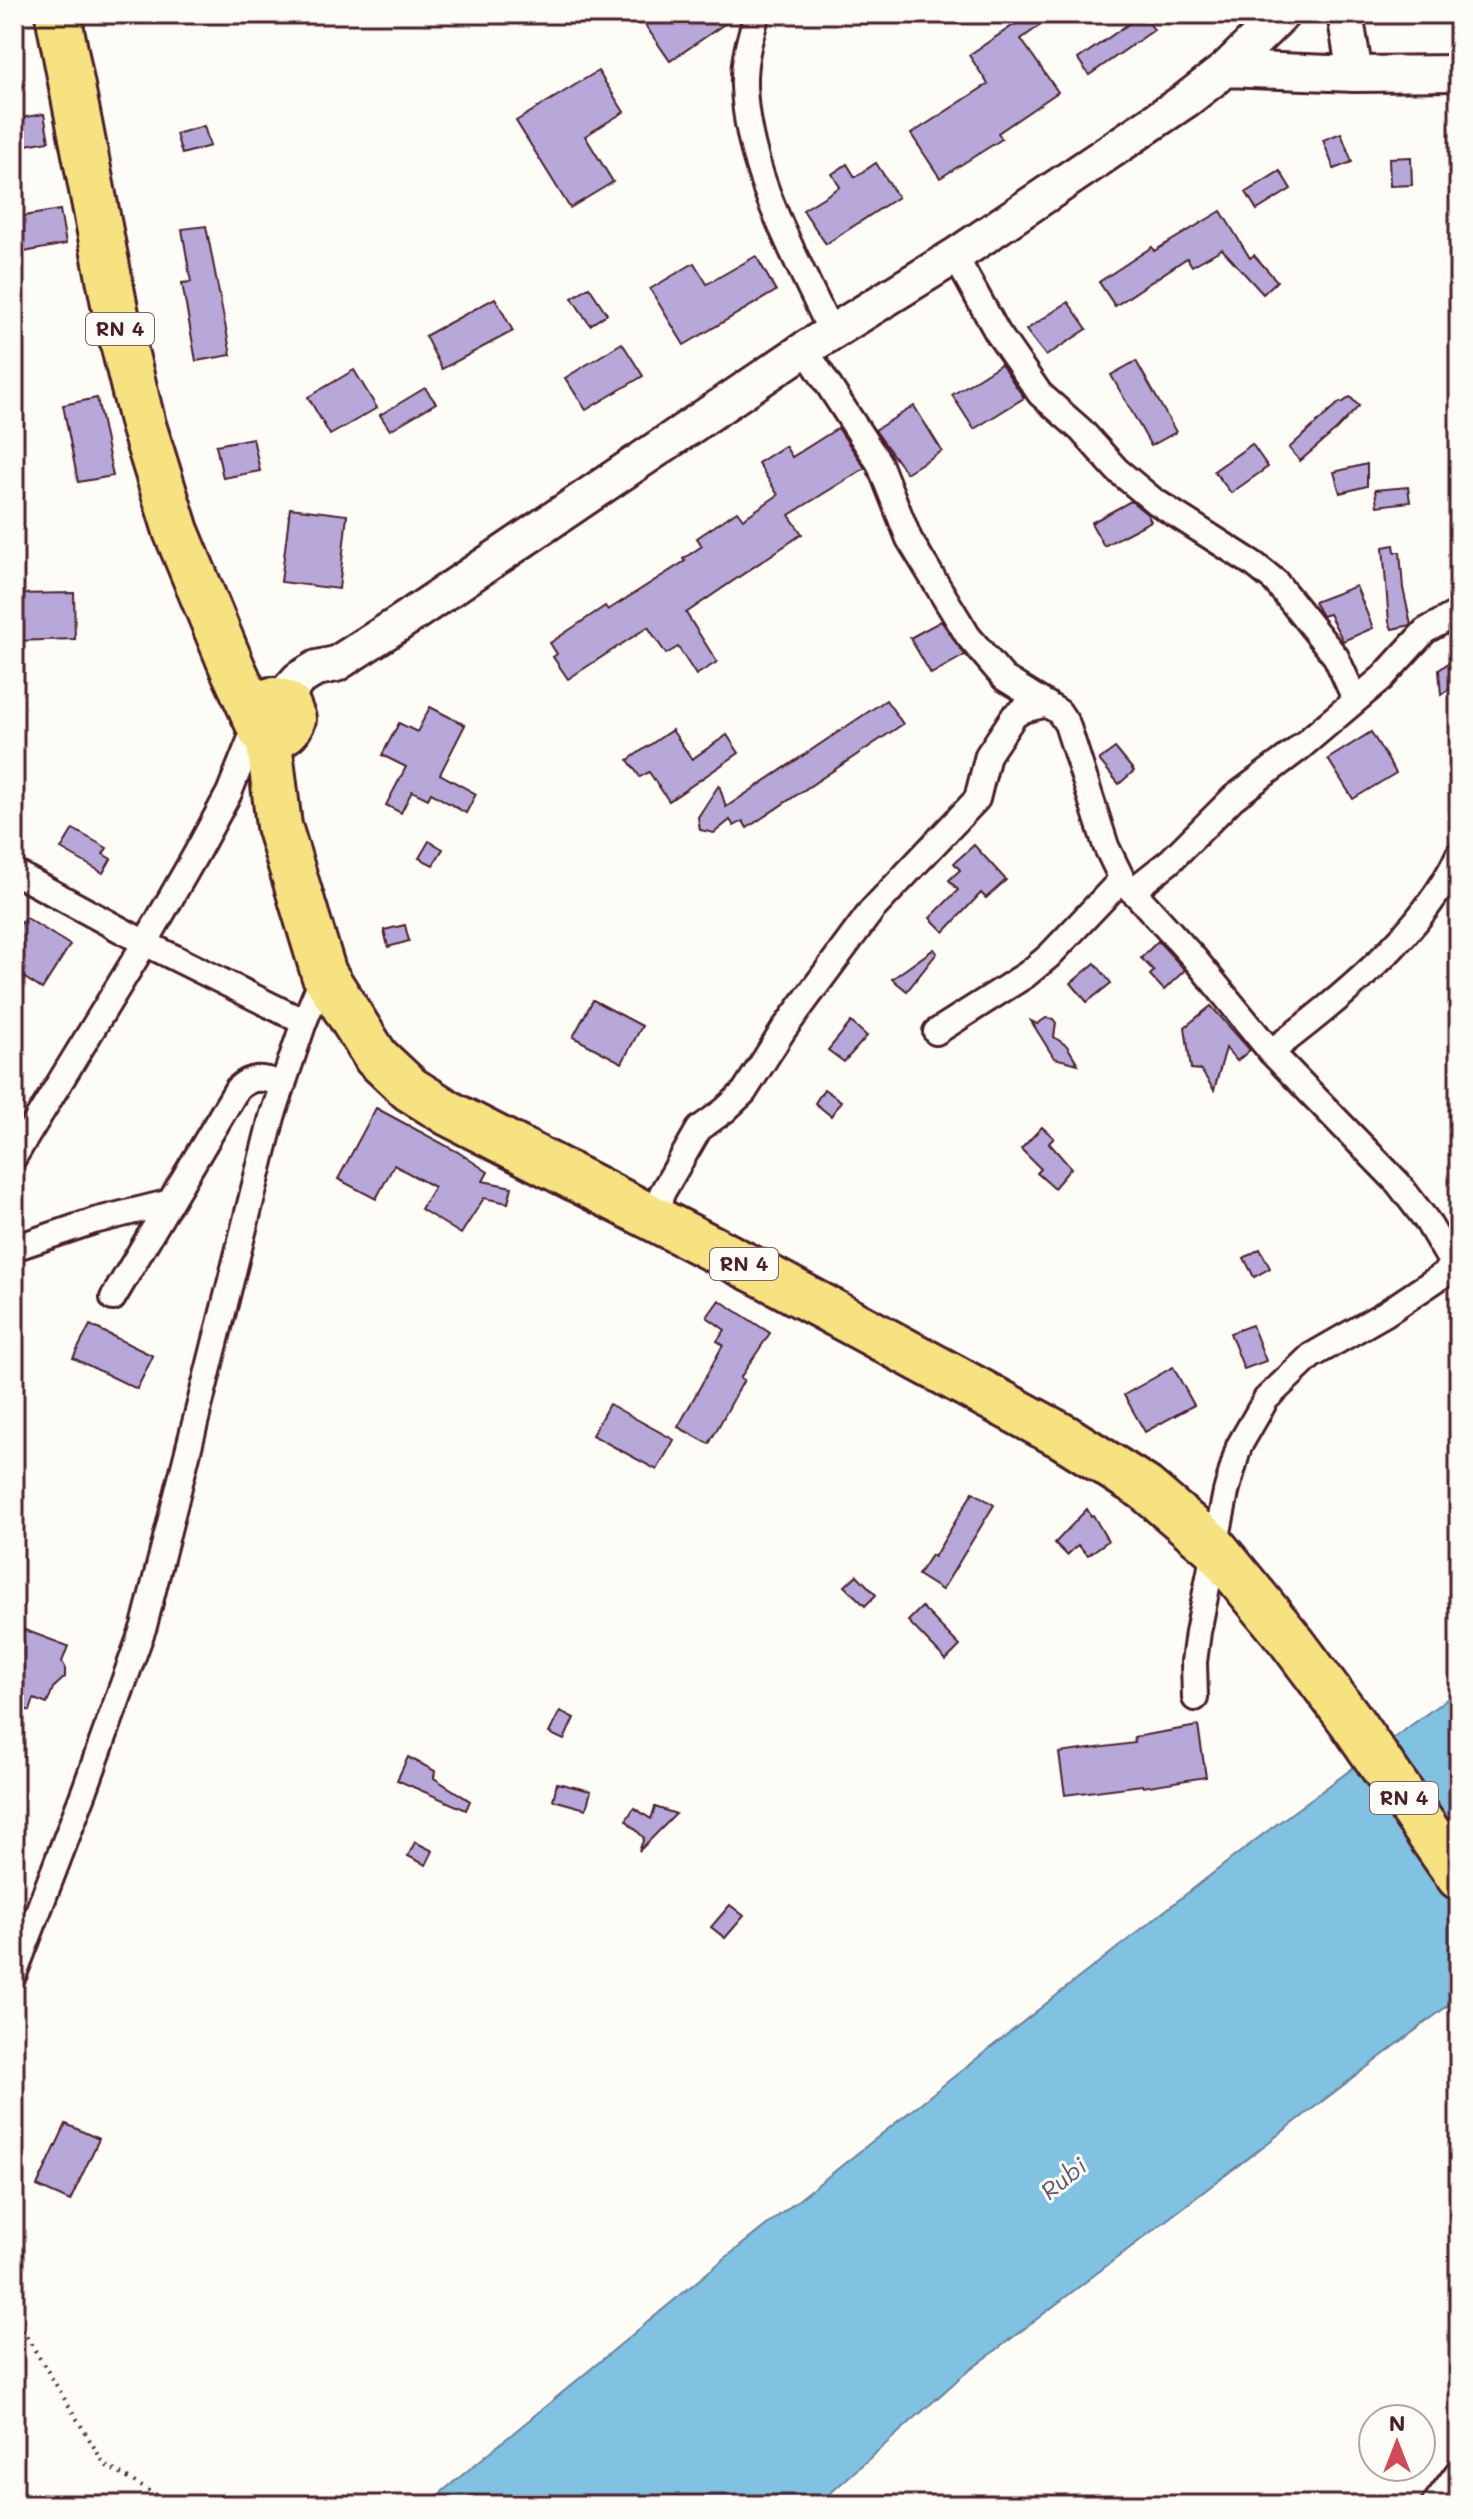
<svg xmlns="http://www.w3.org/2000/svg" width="1473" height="2519" font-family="Mali,sans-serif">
	<rect width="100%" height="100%" fill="#fdfcf7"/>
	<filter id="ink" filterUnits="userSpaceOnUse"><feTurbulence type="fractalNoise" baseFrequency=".0125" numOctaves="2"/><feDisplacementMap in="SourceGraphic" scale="16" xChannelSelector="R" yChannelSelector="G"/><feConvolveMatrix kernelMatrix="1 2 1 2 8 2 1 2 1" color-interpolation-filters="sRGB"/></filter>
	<g filter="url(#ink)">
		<!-- water -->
		<polygon fill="#81c1e2" stroke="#6b8099" stroke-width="2" points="1459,1690 1459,1997 962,2376 817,2505 426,2505 724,2259 1062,1991 1262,1835"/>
		<!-- building -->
		<g fill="#b7a8d9" stroke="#4a1f2b" stroke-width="2">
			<polygon points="655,14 739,14 670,61 643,22"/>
			<polygon points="1030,14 1056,14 1021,39 1058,92 998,133 1002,139 940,178 911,134 988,84 969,55"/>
			<polygon points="1143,14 1154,30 1089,75 1078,59"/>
			<polygon points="598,71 624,112 585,136 613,182 570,208 516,121"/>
			<polygon points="44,114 49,141 14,147 14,119"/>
			<polygon points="204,126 210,146 182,154 176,134"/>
			<polygon points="1341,133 1352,162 1334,169 1323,140"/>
			<polygon points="1411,157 1412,185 1390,186 1389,158"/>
			<polygon points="876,163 898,197 826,244 803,210 840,187 832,174 847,164 855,177"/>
			<polygon points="1280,171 1291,189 1257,210 1246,192"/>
			<polygon points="60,210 66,244 24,252 18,217"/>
			<polygon points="1221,211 1250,258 1254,255 1277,281 1263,294 1222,249 1192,266 1187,258 1115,306 1099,282 1152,247 1154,251"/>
			<polygon points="206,226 231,355 196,361 182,283 191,282 182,229"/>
			<polygon points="756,256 776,291 684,345 650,289 694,263 707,284"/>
			<polygon points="589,287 607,314 590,325 572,298"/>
			<polygon points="495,298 513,331 442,369 425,336"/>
			<polygon points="1068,302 1087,329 1046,356 1026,330"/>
			<polygon points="622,343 643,376 586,410 565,378"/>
			<polygon points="1136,361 1176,432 1151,446 1111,375"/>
			<polygon points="1001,364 1024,398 974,429 952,395"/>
			<polygon points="354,370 377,408 330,435 308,397"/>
			<polygon points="425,388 436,403 390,430 380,415"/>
			<polygon points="1350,397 1359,406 1336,430 1300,461 1289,448 1340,402 1342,403"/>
			<polygon points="97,398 113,476 78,482 63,405"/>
			<polygon points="914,406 942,451 906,473 875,430"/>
			<polygon points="838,428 865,468 789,515 802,534 686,613 717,662 696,675 678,647 666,654 648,627 568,679 553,657 557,654 550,643 605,606 608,610 685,561 683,559 702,546 697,538 737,511 743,519 778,495 758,463 785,446 792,457"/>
			<polygon points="253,438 260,471 223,478 216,445"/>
			<polygon points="1252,444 1268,467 1231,493 1214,471"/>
			<polygon points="1367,464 1367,486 1340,493 1334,472"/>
			<polygon points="1408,487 1410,502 1377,506 1375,490"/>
			<polygon points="1131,501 1147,514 1151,521 1104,546 1091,523"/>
			<polygon points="290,508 347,515 339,589 281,582"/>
			<polygon points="1394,545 1395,552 1400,552 1403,588 1411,625 1392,629 1389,622 1383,547"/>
			<polygon points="1356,586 1373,628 1343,641 1329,614 1322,616 1314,602"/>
			<polygon points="74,593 75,639 14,641 14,594"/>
			<polygon points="941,621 965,655 931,674 910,638"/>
			<polygon points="1459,655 1459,682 1441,695 1439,670"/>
			<polygon points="886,700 903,724 747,828 743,821 734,826 730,820 714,833 700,830 698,817 719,785 726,807"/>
			<polygon points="430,707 465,725 440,774 476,794 466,813 431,793 428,799 412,791 401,813 386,805 406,767 382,755 399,723 417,732"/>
			<polygon points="672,730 692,759 727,735 739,753 669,801 649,772 640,777 628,760"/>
			<polygon points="1371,732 1396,773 1353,799 1328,759"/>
			<polygon points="1115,748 1134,771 1119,784 1099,760"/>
			<polygon points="73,829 107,848 103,854 111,859 103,873 61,849"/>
			<polygon points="429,841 443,849 433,865 419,858"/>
			<polygon points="974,845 1006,880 986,898 981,893 944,932 930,918 958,890 949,880 960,870 954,863"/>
			<polygon points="25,917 70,945 42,989 14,971 14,934"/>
			<polygon points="405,925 409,941 388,947 384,930"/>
			<polygon points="1158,941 1185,970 1164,990 1150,975 1154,971 1141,958"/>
			<polygon points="934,949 937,953 907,991 892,979"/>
			<polygon points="1095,963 1111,983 1087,1002 1071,983"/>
			<polygon points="593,1000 642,1026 622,1063 573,1037"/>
			<polygon points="1211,1006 1250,1050 1237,1061 1226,1048 1214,1090 1201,1070 1191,1069 1185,1027"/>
			<polygon points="1046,1018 1053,1019 1056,1023 1054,1037 1067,1046 1078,1064 1054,1058 1031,1021 1037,1024"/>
			<polygon points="851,1022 867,1036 844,1062 828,1050"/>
			<polygon points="824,1089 841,1101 831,1116 815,1103"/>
			<polygon points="376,1108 458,1152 488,1172 483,1181 512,1187 508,1203 484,1198 461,1234 421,1209 434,1187 394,1165 376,1199 338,1179"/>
			<polygon points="1042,1127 1054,1138 1049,1143 1071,1168 1054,1188 1037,1173 1041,1169 1021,1149"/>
			<polygon points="1260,1249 1270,1268 1254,1277 1244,1258"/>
			<polygon points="719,1300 770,1333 740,1378 744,1380 709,1444 678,1427 723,1345 717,1341 725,1330 707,1317"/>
			<polygon points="90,1325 153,1356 137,1389 73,1358"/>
			<polygon points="1252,1325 1266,1361 1244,1369 1230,1333"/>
			<polygon points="1173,1367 1194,1405 1145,1432 1124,1395"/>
			<polygon points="609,1404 674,1440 657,1470 592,1435"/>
			<polygon points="973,1492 994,1505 942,1590 918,1575 931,1555 934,1557"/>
			<polygon points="1087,1509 1091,1516 1093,1515 1108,1541 1088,1555 1078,1545 1067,1555 1055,1543"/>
			<polygon points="857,1575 876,1595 865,1606 845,1586"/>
			<polygon points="922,1607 960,1646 946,1660 908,1621"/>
			<polygon points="14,1626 68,1646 62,1662 65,1667 65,1677 53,1688 47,1704 34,1699 30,1711 14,1705 14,1668 21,1649 14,1647"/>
			<polygon points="560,1711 574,1718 564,1740 549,1733"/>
			<polygon points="1198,1726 1206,1777 1143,1787 1142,1785 1065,1795 1059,1753 1135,1743 1134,1737"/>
			<polygon points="408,1757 435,1771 434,1778 470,1801 466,1810 397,1780"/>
			<polygon points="557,1783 591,1791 586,1809 553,1800"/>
			<polygon points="655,1807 676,1814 639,1851 644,1838 626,1820 634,1808 651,1819"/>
			<polygon points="415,1842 433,1851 426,1865 408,1856"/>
			<polygon points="730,1905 744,1916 725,1938 711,1927"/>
			<polygon points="66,2124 99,2139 70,2201 37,2186"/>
		</g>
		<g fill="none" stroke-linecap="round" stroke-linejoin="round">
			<defs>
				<g id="street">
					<path d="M757,14C750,37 743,61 744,86C747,174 795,254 831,332"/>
					<polyline points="955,256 997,332 1040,394 1081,430 1117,470 1153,500 1255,565 1275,581 1336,657 1355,699"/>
					<polyline points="805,349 879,463 909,539 968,636 1004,678 1059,712 1067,724 1106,846 1122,879 1194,958 1271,1052 1398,1183 1427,1221 1454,1267"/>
					<polyline points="14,872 145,943 304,1022"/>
					<polyline points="1132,891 1170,861 1233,798 1297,750 1382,678 1425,631 1459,612"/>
					<polyline points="936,1032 1026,975 1049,956 1122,879"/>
					<path d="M1271,1052C1339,999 1423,934 1459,854"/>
					<polyline points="14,1157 145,943 196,854 229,793 257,723"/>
					<polyline points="655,1219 662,1193 699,1129 725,1110 744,1092 784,1029 872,910 977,799 988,755 1014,716 1023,710 1047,704"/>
					<polyline points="14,1248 94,1221 167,1203"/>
					<path d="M113,1298L237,1089C253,1074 263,1078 283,1084"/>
					<polyline points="1195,1698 1194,1662 1198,1632 1226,1492 1239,1446 1266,1399 1311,1356 1386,1313 1459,1264"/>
					<polyline points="14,1974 84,1792 144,1626 272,1117 304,1022 324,974"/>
					<polyline points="1434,2505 1459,2471"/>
				</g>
				<g id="secondary">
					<polyline points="1345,14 1355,74"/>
					<polyline points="1226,69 1282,14"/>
					<polyline points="280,700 299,679 317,668 336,664 397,625 805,349 955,256 1186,100 1226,69 1355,74 1459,73"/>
				</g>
				<g id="highway">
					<path d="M58,14L116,314L143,425L176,531L232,667L261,730C275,739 287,735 293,719L287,704C273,696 262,700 256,715"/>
					<polyline points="268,734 279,826 324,974 376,1057 410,1089 450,1114 764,1275 1064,1437 1145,1488 1214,1547 1292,1642 1349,1718 1459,1877"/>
				</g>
			</defs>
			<!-- street casing -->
			<use href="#street" stroke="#4a1f2b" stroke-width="30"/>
			<!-- secondary casing -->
			<use href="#secondary" stroke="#4a1f2b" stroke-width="40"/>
			<!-- highway casing -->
			<use href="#highway" stroke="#4a1f2b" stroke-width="50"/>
			<!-- path -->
			<polyline stroke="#4a1f2b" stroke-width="4" stroke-dasharray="2 6" stroke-linecap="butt" points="14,2316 105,2465 158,2496 162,2505"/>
			<!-- street -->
			<use href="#street" stroke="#fdfcf7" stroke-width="24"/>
			<!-- secondary -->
			<use href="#secondary" stroke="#fdfcf7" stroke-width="34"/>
			<!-- highway -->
			<use href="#highway" stroke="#f6e281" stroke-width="44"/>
		</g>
	</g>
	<g text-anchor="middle" stroke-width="6" stroke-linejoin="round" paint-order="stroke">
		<!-- shield labels -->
		<g fill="#fdfcf7" stroke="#806168" stroke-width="2">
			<rect x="86" y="313" width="68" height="32" rx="6"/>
			<rect x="710" y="1248" width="68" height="32" rx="6"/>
			<rect x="1370" y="1782" width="68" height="32" rx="6"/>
		</g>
		<g font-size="20" font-weight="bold" fill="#4a1f2b">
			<text x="120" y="336">RN 4</text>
			<text x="744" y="1271">RN 4</text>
			<text x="1404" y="1805">RN 4</text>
		</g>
		<!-- water labels -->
		<g font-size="24" font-style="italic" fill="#5d586b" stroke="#fdfcf7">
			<text transform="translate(1064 2179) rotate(-39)" y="8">Rubi</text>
		</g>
	</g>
	<!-- margin -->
	<rect width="1473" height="2519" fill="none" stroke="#fdfcf7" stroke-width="48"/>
	<rect x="24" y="24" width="1425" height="2471" fill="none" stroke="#4a1f2b" stroke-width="3" filter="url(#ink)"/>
	<!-- north arrow -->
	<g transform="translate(1397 2443)"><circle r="38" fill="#fdfcf7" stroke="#b5a4a5" stroke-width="2"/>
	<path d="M0-6L14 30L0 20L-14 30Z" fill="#d1495b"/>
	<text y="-12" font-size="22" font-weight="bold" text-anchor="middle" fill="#4a1f2b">N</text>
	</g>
</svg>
